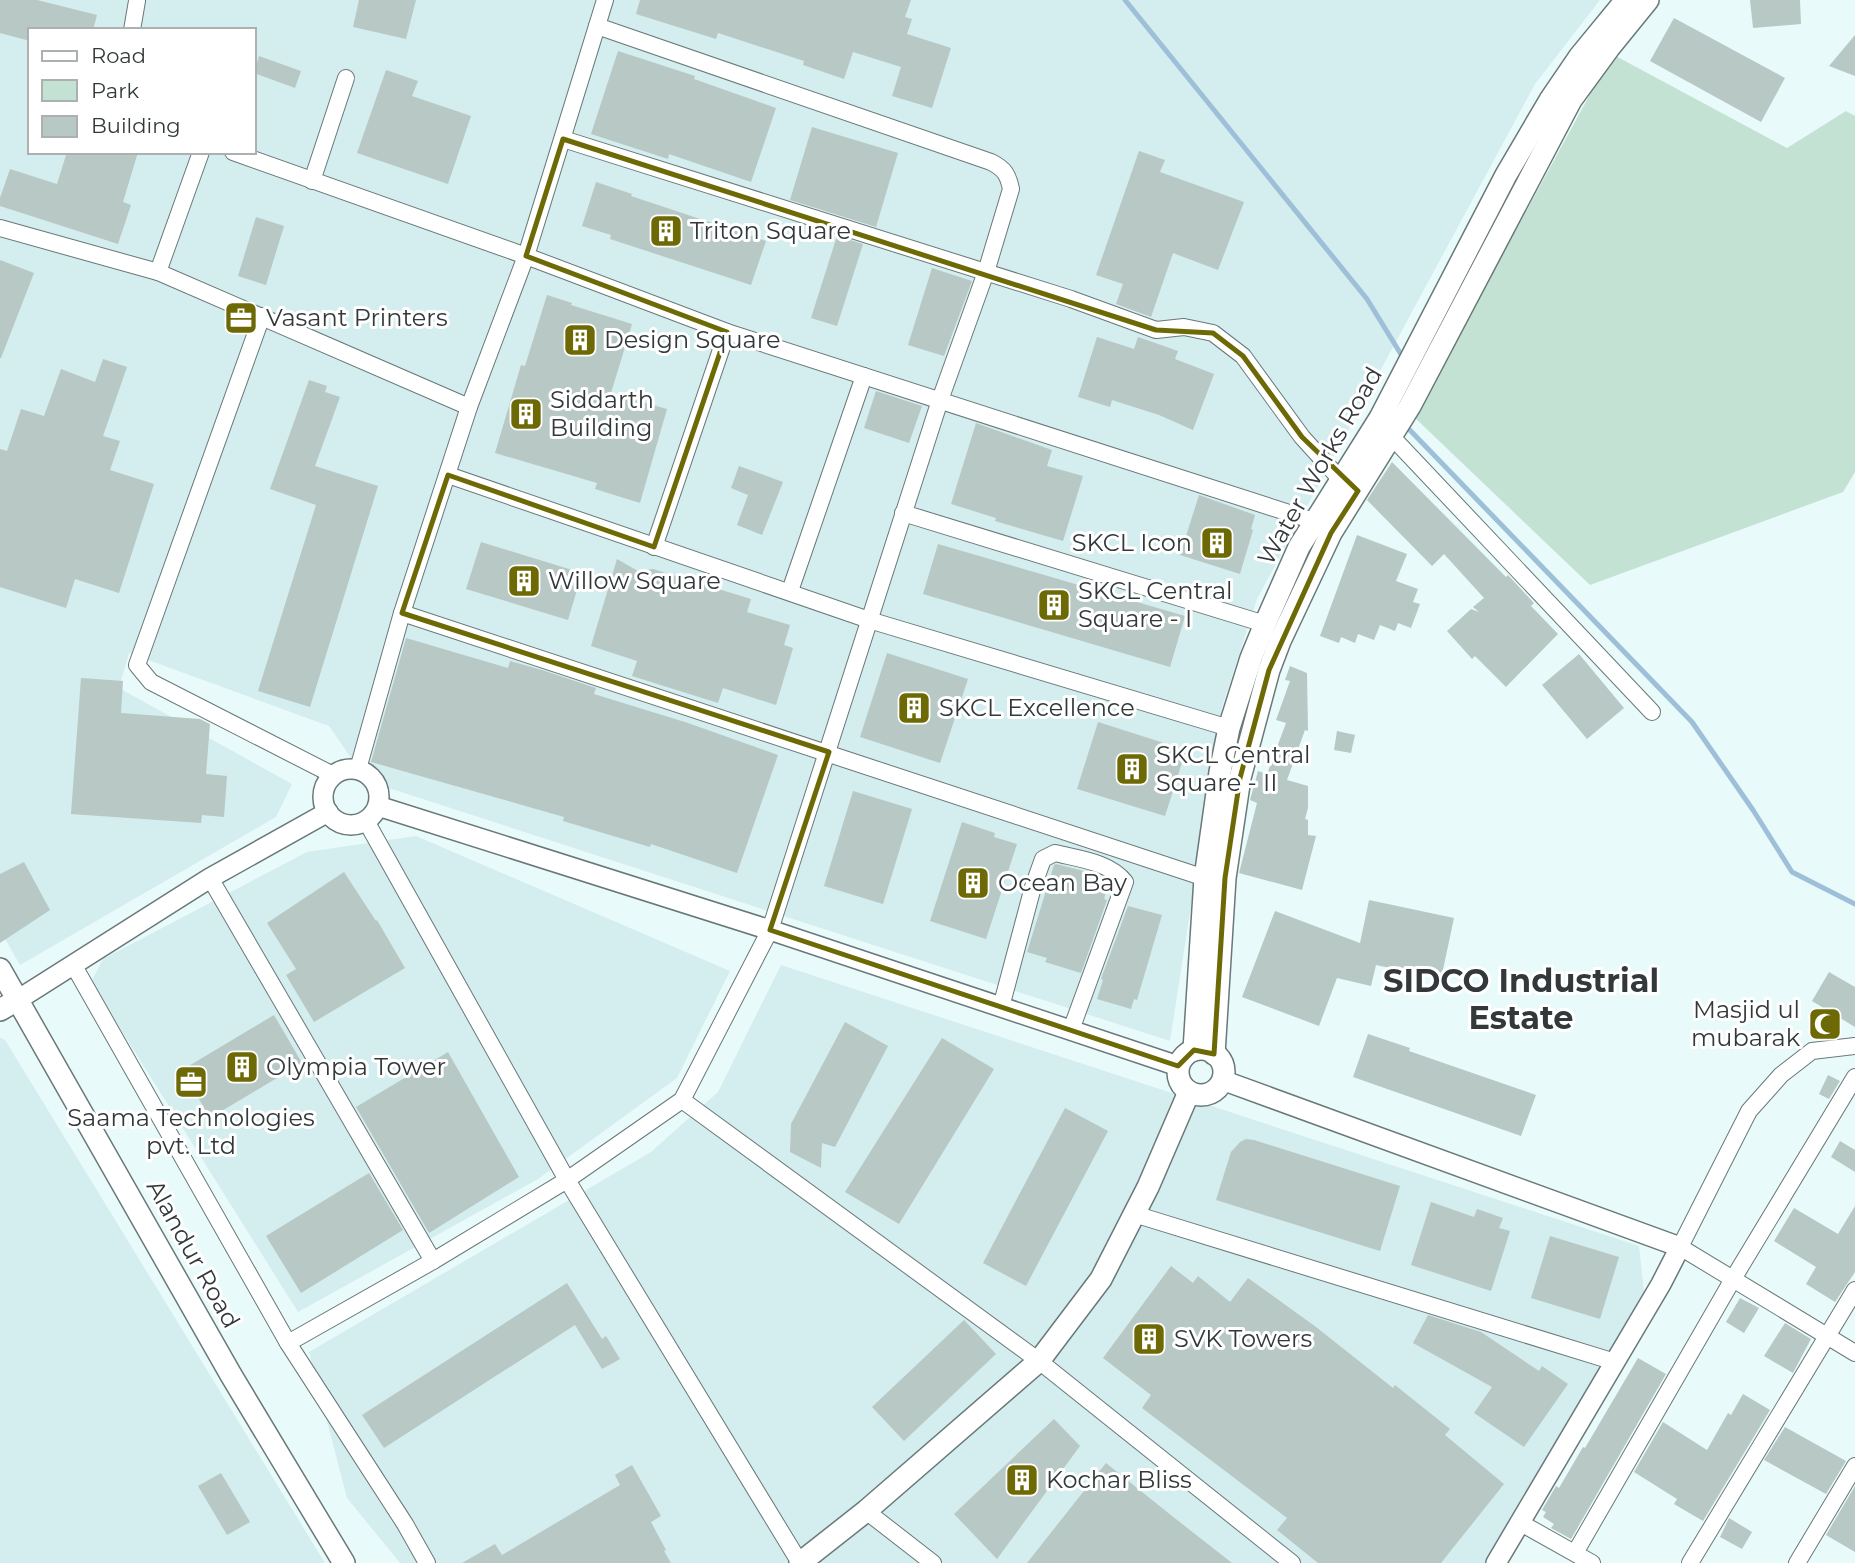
<svg xmlns="http://www.w3.org/2000/svg" width="1855" height="1563" font-family="Montserrat,sans-serif">
	<rect width="100%" height="100%" fill="#e9fafb"/>
	<!-- built -->
	<g fill="#d4edef" fill-rule="evenodd">
		<path d="M0,0H1600L1535,84L1257,599L1222,707L1170,1041L367,781L329,726L129,653L119,688L292,784L276,817L20,965L0,930ZM30,30H254V152H30Z"/>
		<polygon points="416,836 730,971 677,1078 538,1179 298,1312 91,982 103,959 307,852"/>
		<polygon points="781,965 1639,1246 1644,1292 1613,1353 1487,1563 400,1563 347,1498 309,1352 651,1152 718,1092"/>
		<polygon points="0,1038 5,1040 325,1563 0,1563"/>
	</g>
	<!-- green -->
	<polygon fill="#c4e2d4" points="1612,54 1787,148 1846,111 1855,116 1855,472 1843,492 1590,585 1414,417"/>
	<g fill="none" stroke-linecap="round" stroke-linejoin="round">
		<!-- stream -->
		<g stroke="#9dbfd8" stroke-width="5">
			<polyline points="1125,0 1367,299 1402,356 1401,359"/>
			<polyline points="1403,423 1692,722 1753,810 1792,872 1855,904"/>
		</g>
	</g>
	<!-- building -->
	<g fill="#b8c8c5">
		<polygon points="0,0 37,0 97,15 93,30 30,30 30,41 0,33"/>
		<polygon points="359,0 416,0 406,39 353,27"/>
		<polygon points="640,0 911,0 905,17 912,19 907,34 951,48 932,108 892,96 901,67 853,52 844,79 803,65 804,61 718,33 716,39 636,14"/>
		<polygon points="1750,0 1800,0 1801,24 1753,28"/>
		<polygon points="1674,18 1785,78 1761,122 1650,61"/>
		<polygon points="1855,35 1855,76 1829,66"/>
		<polygon points="618,51 695,76 694,79 776,108 751,182 669,154 668,159 591,134"/>
		<polygon points="259,56 301,71 295,88 254,73"/>
		<polygon points="386,70 418,81 412,96 471,116 448,184 357,153"/>
		<polygon points="812,127 898,153 876,227 790,200"/>
		<polygon points="1139,151 1165,160 1160,172 1244,202 1218,270 1173,253 1151,317 1116,304 1123,284 1096,275"/>
		<polygon points="67,152 138,152 123,202 131,205 118,244 0,206 0,198 10,169 57,184"/>
		<polygon points="596,182 632,194 631,196 766,241 751,285 610,239 611,235 582,226"/>
		<polygon points="256,217 284,226 266,285 238,276"/>
		<polygon points="837,236 863,244 837,326 811,318"/>
		<polygon points="0,260 34,273 1,358 0,358"/>
		<polygon points="932,268 972,281 944,356 908,345"/>
		<polygon points="547,295 572,303 571,305 632,324 611,393 667,409 640,503 595,489 597,483 495,453 521,365 525,366"/>
		<polygon points="1097,337 1134,349 1138,337 1178,351 1175,359 1214,374 1193,430 1159,415 1112,400 1110,407 1078,397"/>
		<polygon points="103,359 127,367 103,436 120,441 110,470 154,484 119,593 75,579 66,608 0,587 0,449 7,451 21,409 44,416 61,369 95,382"/>
		<polygon points="309,380 327,386 325,392 340,397 315,466 378,486 310,707 258,691 316,505 270,489"/>
		<polygon points="876,391 922,406 909,443 864,428"/>
		<polygon points="976,423 1052,450 1047,466 1083,476 1063,541 995,521 996,518 951,504"/>
		<polygon points="1392,462 1506,577 1508,575 1534,603 1531,606 1558,634 1506,687 1475,656 1472,659 1447,631 1471,609 1479,612 1473,607 1484,598 1444,554 1432,566 1367,500"/>
		<polygon points="739,466 783,482 762,535 737,525 748,495 731,488"/>
		<polygon points="1199,495 1255,515 1251,529 1253,530 1240,574 1180,555"/>
		<polygon points="1357,535 1407,554 1396,581 1418,589 1413,602 1420,604 1411,628 1398,623 1395,631 1380,625 1374,640 1358,634 1355,643 1341,637 1339,643 1320,636"/>
		<polygon points="481,542 582,573 568,620 466,589"/>
		<polygon points="938,544 1185,616 1170,667 923,594"/>
		<polygon points="617,559 638,571 653,569 751,599 747,612 790,625 784,645 793,648 776,705 723,688 718,703 632,676 637,661 591,646"/>
		<polygon points="406,638 508,668 510,661 542,670 596,688 594,694 688,723 778,755 737,873 651,844 650,847 563,821 564,817 371,762"/>
		<polygon points="887,653 968,679 940,763 860,737"/>
		<polygon points="1579,654 1624,708 1587,739 1542,685"/>
		<polygon points="1290,666 1307,673 1308,731 1305,730 1287,780 1308,786 1308,808 1305,819 1308,820 1308,835 1316,836 1302,890 1239,873 1257,803 1250,800 1258,771 1267,774 1286,723 1276,720 1290,681 1285,680"/>
		<polygon points="81,678 123,681 121,713 200,719 210,724 206,774 227,776 224,817 202,815 201,823 71,814"/>
		<polygon points="1098,722 1186,750 1165,816 1077,789"/>
		<polygon points="1337,731 1355,735 1351,753 1334,750"/>
		<polygon points="853,791 912,809 883,904 824,886"/>
		<polygon points="962,822 995,833 994,837 1017,844 986,939 930,921"/>
		<polygon points="24,862 50,910 0,943 0,874"/>
		<polygon points="1056,864 1088,872 1109,881 1104,899 1107,900 1081,973 1045,962 1047,958 1027,952 1054,865"/>
		<polygon points="344,872 376,921 377,920 405,968 314,1022 286,975 296,969 267,923"/>
		<polygon points="1369,900 1454,918 1441,979 1376,965 1371,986 1337,978 1319,1026 1242,997 1275,911 1360,943"/>
		<polygon points="1128,906 1162,915 1137,1000 1134,999 1131,1009 1097,999 1103,980 1101,979"/>
		<polygon points="1829,972 1855,987 1855,1027 1812,1001"/>
		<polygon points="274,1015 302,1063 210,1118 182,1070"/>
		<polygon points="845,1022 888,1046 835,1147 822,1143 821,1168 790,1152 791,1124"/>
		<polygon points="1368,1034 1410,1048 1409,1051 1536,1095 1521,1136 1353,1077"/>
		<polygon points="942,1038 994,1069 899,1224 845,1192"/>
		<polygon points="448,1052 519,1177 429,1233 356,1107"/>
		<polygon points="1828,1075 1840,1081 1829,1099 1819,1094"/>
		<polygon points="1065,1108 1108,1131 1026,1286 983,1263"/>
		<polygon points="1246,1139 1254,1140 1400,1186 1380,1251 1216,1200 1231,1152 1240,1142"/>
		<polygon points="1840,1141 1855,1150 1855,1172 1831,1157"/>
		<polygon points="369,1173 403,1230 301,1293 266,1236"/>
		<polygon points="1431,1202 1474,1217 1477,1209 1503,1218 1499,1228 1510,1231 1491,1291 1411,1265"/>
		<polygon points="1855,1206 1855,1272 1835,1302 1806,1284 1816,1267 1774,1241 1794,1208 1838,1234"/>
		<polygon points="1550,1236 1619,1257 1600,1319 1531,1298"/>
		<polygon points="1171,1266 1193,1283 1198,1276 1230,1302 1248,1278 1316,1327 1393,1388 1395,1385 1450,1429 1445,1435 1504,1484 1441,1563 1318,1563 1277,1530 1287,1518 1142,1408 1151,1395 1103,1358"/>
		<polygon points="567,1283 602,1339 606,1336 620,1359 602,1369 575,1325 384,1448 362,1415"/>
		<polygon points="1740,1298 1759,1308 1744,1333 1726,1322"/>
		<polygon points="1428,1315 1481,1332 1539,1371 1542,1366 1568,1384 1524,1447 1474,1413 1492,1387 1413,1343"/>
		<polygon points="964,1320 996,1354 904,1441 872,1407"/>
		<polygon points="1785,1323 1811,1339 1793,1373 1764,1356"/>
		<polygon points="1638,1358 1666,1374 1571,1539 1551,1528 1554,1524 1543,1517 1546,1512 1542,1510 1556,1486 1559,1488 1583,1447 1585,1448"/>
		<polygon points="1743,1394 1770,1410 1703,1521 1674,1504 1677,1499 1634,1472 1663,1422 1707,1450 1728,1413 1731,1415"/>
		<polygon points="1054,1419 1080,1446 997,1559 954,1514"/>
		<polygon points="1785,1427 1846,1461 1826,1494 1764,1460"/>
		<polygon points="1106,1463 1172,1516 1232,1563 1027,1563"/>
		<polygon points="632,1465 661,1516 651,1522 666,1550 664,1551 671,1563 462,1563 495,1544 502,1555 620,1485 615,1475"/>
		<polygon points="221,1473 250,1522 227,1535 198,1486"/>
		<polygon points="1855,1486 1855,1552 1826,1535"/>
		<polygon points="1729,1518 1752,1532 1742,1549 1720,1537"/>
	</g>
	<g fill="none" stroke-linecap="round" stroke-linejoin="round">
		<defs>
			<g id="minor">
				<polyline points="132,30 137,1"/>
				<polyline points="563,139 1071,299 1156,330 1184,327 1213,333 1243,356 1302,437 1341,480 1349,486"/>
				<polyline points="233,152 526,256 727,332 1314,521"/>
				<polyline points="312,181 346,78"/>
				<polyline points="0,228 158,272 469,407"/>
				<polyline points="158,272 201,152"/>
				<polyline points="262,316 137,665 151,682 333,775"/>
				<polyline points="1392,437 1652,712"/>
				<polyline points="448,475 869,620 1229,728"/>
				<polyline points="903,513 1265,624"/>
				<polyline points="654,547 727,332"/>
				<polyline points="790,591 864,376"/>
				<polyline points="402,613 1205,878"/>
				<polyline points="358,769 402,613 469,407 526,256 605,0"/>
				<polyline points="366,821 567,1180 800,1563"/>
				<polyline points="210,878 433,1261"/>
				<polyline points="74,966 288,1343 405,1524 427,1563"/>
				<path d="M1001,1007L1033,887L1043,859L1055,853C1079,859 1110,862 1125,882L1071,1030"/>
				<polyline points="1855,1046 1812,1051 1781,1075 1749,1111 1680,1247 1855,1353"/>
				<polyline points="682,1100 1039,1361 1292,1563"/>
				<polyline points="1134,1214 1615,1362"/>
				<path d="M288,1343L433,1261L567,1180L682,1100L770,930L940,400L986,272L1011,189C1008,175 1005,169 991,162L597,26"/>
				<polyline points="866,1511 933,1563"/>
				<polyline points="1519,1522 1592,1563"/>
				<polyline points="1575,1553 1733,1279 1855,1077"/>
				<polyline points="1690,1563 1855,1290"/>
				<polyline points="1797,1563 1855,1466"/>
			</g>
			<g id="tertiary">
				<circle cx="351" cy="797" r="28"/>
				<polyline points="378,806 770,930 1178,1066"/>
				<polyline points="19,999 210,878 328,812"/>
				<polyline points="1222,1080 1680,1247 1661,1284 1496,1563"/>
			</g>
			<g id="secondary">
				<polyline points="0,969 231,1375 344,1563"/>
				<polyline points="0,1010 19,999"/>
				<circle cx="1201" cy="1072" r="23"/>
				<polyline points="1194,1050 1205,878 1220,772 1229,728 1251,658 1265,624 1299,547 1380,418 1506,175 1550,100 1580,56 1626,0"/>
				<polyline points="1214,1054 1225,878 1240,778 1269,670 1280,641 1331,533 1410,406 1571,100 1609,48 1648,0"/>
				<polyline points="800,1563 866,1511 1039,1361 1101,1279 1148,1187 1189,1092"/>
			</g>
		</defs>
		<!-- minor casing -->
		<use href="#minor" stroke="#697879" stroke-width="18"/>
		<!-- tertiary casing -->
		<use href="#tertiary" stroke="#697879" stroke-width="22"/>
		<!-- secondary casing -->
		<use href="#secondary" stroke="#697879" stroke-width="24"/>
		<!-- minor -->
		<use href="#minor" stroke="#fff" stroke-width="16"/>
		<!-- tertiary -->
		<use href="#tertiary" stroke="#fff" stroke-width="19"/>
		<!-- secondary -->
		<use href="#secondary" stroke="#fff" stroke-width="21"/>
	</g>
	<!-- marked area -->
	<path fill="none" stroke="#6d6a06" stroke-width="5" stroke-linejoin="round" d="M563,139L1156,330L1213,333L1243,356L1302,437L1358,491L1331,533L1269,670L1240,778L1225,878L1214,1054L1194,1050L1178,1066L770,930L829,752L402,613L448,475L654,547L727,332L526,256Z"/>
	<!-- icons -->
	<defs>
		<symbol id="building-square" viewBox="-11 -11 22 22"><rect x="-9" y="-9" width="18" height="18" rx="4" fill="#6d6a06" stroke="#fff"/><path d="M-4-6H4V6H1V3H-1V6H-4ZM-2.5-4.3h1.7v1.8h-1.7ZM.8-4.3h1.7v1.8H.8ZM-2.5-1h1.7V.8h-1.7ZM.8-1h1.7V.8H.8Z" fill="#fff"/></symbol>
		<symbol id="office-square" viewBox="-11 -11 22 22"><rect x="-9" y="-9" width="18" height="18" rx="4" fill="#6d6a06" stroke="#fff"/><path d="M-6-3h4V-5.5h4V-3h4V5H-6ZM-1-4.5V-3h2v-1.5ZM-6 0V1H6V0Z" fill="#fff"/></symbol>
		<symbol id="mosque-square" viewBox="-11 -11 22 22"><rect x="-9" y="-9" width="18" height="18" rx="4" fill="#6d6a06" stroke="#fff"/><path d="M3.5-4.9A6 6 0 1 0 3.5 4.9A5 5 0 1 1 3.5-4.9Z" fill="#fff"/></symbol>
	</defs>
	<g fill-rule="evenodd">
		<use href="#building-square" x="647" y="212" width="38" height="38"/>
		<use href="#office-square" x="222" y="299" width="38" height="38"/>
		<use href="#building-square" x="561" y="321" width="38" height="38"/>
		<use href="#building-square" x="507" y="395" width="38" height="38"/>
		<use href="#building-square" x="1198" y="524" width="38" height="38"/>
		<use href="#building-square" x="505" y="562" width="38" height="38"/>
		<use href="#building-square" x="1035" y="586" width="38" height="38"/>
		<use href="#building-square" x="895" y="689" width="38" height="38"/>
		<use href="#building-square" x="1113" y="750" width="38" height="38"/>
		<use href="#building-square" x="954" y="864" width="38" height="38"/>
		<use href="#mosque-square" x="1806" y="1005" width="38" height="38"/>
		<use href="#building-square" x="223" y="1048" width="38" height="38"/>
		<use href="#office-square" x="172" y="1063" width="38" height="38"/>
		<use href="#building-square" x="1130" y="1320" width="38" height="38"/>
		<use href="#building-square" x="1003" y="1461" width="38" height="38"/>
	</g>
	<g text-anchor="middle" stroke-width="6" stroke-linejoin="round" paint-order="stroke">
		<!-- poi labels -->
		<g font-size="24" fill="#33393a" stroke="#fff" text-anchor="start">
			<text x="690" y="239">Triton Square</text>
			<text x="266" y="326">Vasant Printers</text>
			<text x="604" y="348">Design Square</text>
			<text x="550" y="408">Siddarth<tspan x="550" dy="28">Building</tspan></text>
			<text x="1192" y="551" text-anchor="end">SKCL Icon</text>
			<text x="548" y="589">Willow Square</text>
			<text x="1078" y="599">SKCL Central<tspan x="1078" dy="28">Square - I</tspan></text>
			<text x="939" y="716">SKCL Excellence</text>
			<text x="1156" y="763">SKCL Central<tspan x="1156" dy="28">Square - II</tspan></text>
			<text x="998" y="891">Ocean Bay</text>
			<text x="1800" y="1018" text-anchor="end">Masjid ul<tspan x="1800" dy="28">mubarak</tspan></text>
			<text x="266" y="1075">Olympia Tower</text>
			<text x="191" y="1126" text-anchor="middle">Saama Technologies<tspan x="191" dy="28">pvt. Ltd</tspan></text>
			<text x="1174" y="1347">SVK Towers</text>
			<text x="1046" y="1488">Kochar Bliss</text>
		</g>
		<!-- street labels -->
		<g font-size="24" fill="#33393a" stroke="#fff">
			<text transform="translate(1320 466) rotate(-60)" y="8">Water Works Road</text>
			<text transform="translate(193 1254) rotate(61)" y="8">Alandur Road</text>
		</g>
		<!-- district labels -->
		<g font-size="32" font-weight="bold" fill="#33393a" stroke="#fff">
			<text x="1521" y="992">SIDCO Industrial<tspan x="1521" dy="37">Estate</tspan></text>
		</g>
	</g>
	<!-- legend -->
	<rect x="28" y="28" width="228" height="126" fill="#ffffff" stroke="#adb0b0" stroke-width="2"/>
	<rect x="42" y="51" width="35" height="10" fill="#ffffff" stroke="#adb0b0" stroke-width="2"/>
	<text x="91" y="63" font-size="21" fill="#33393a">Road</text>
	<rect x="42" y="80" width="35" height="21" fill="#c4e2d4" stroke="#adb0b0" stroke-width="2"/>
	<text x="91" y="98" font-size="21" fill="#33393a">Park</text>
	<rect x="42" y="116" width="35" height="21" fill="#b8c8c5" stroke="#adb0b0" stroke-width="2"/>
	<text x="91" y="133" font-size="21" fill="#33393a">Building</text>
</svg>
